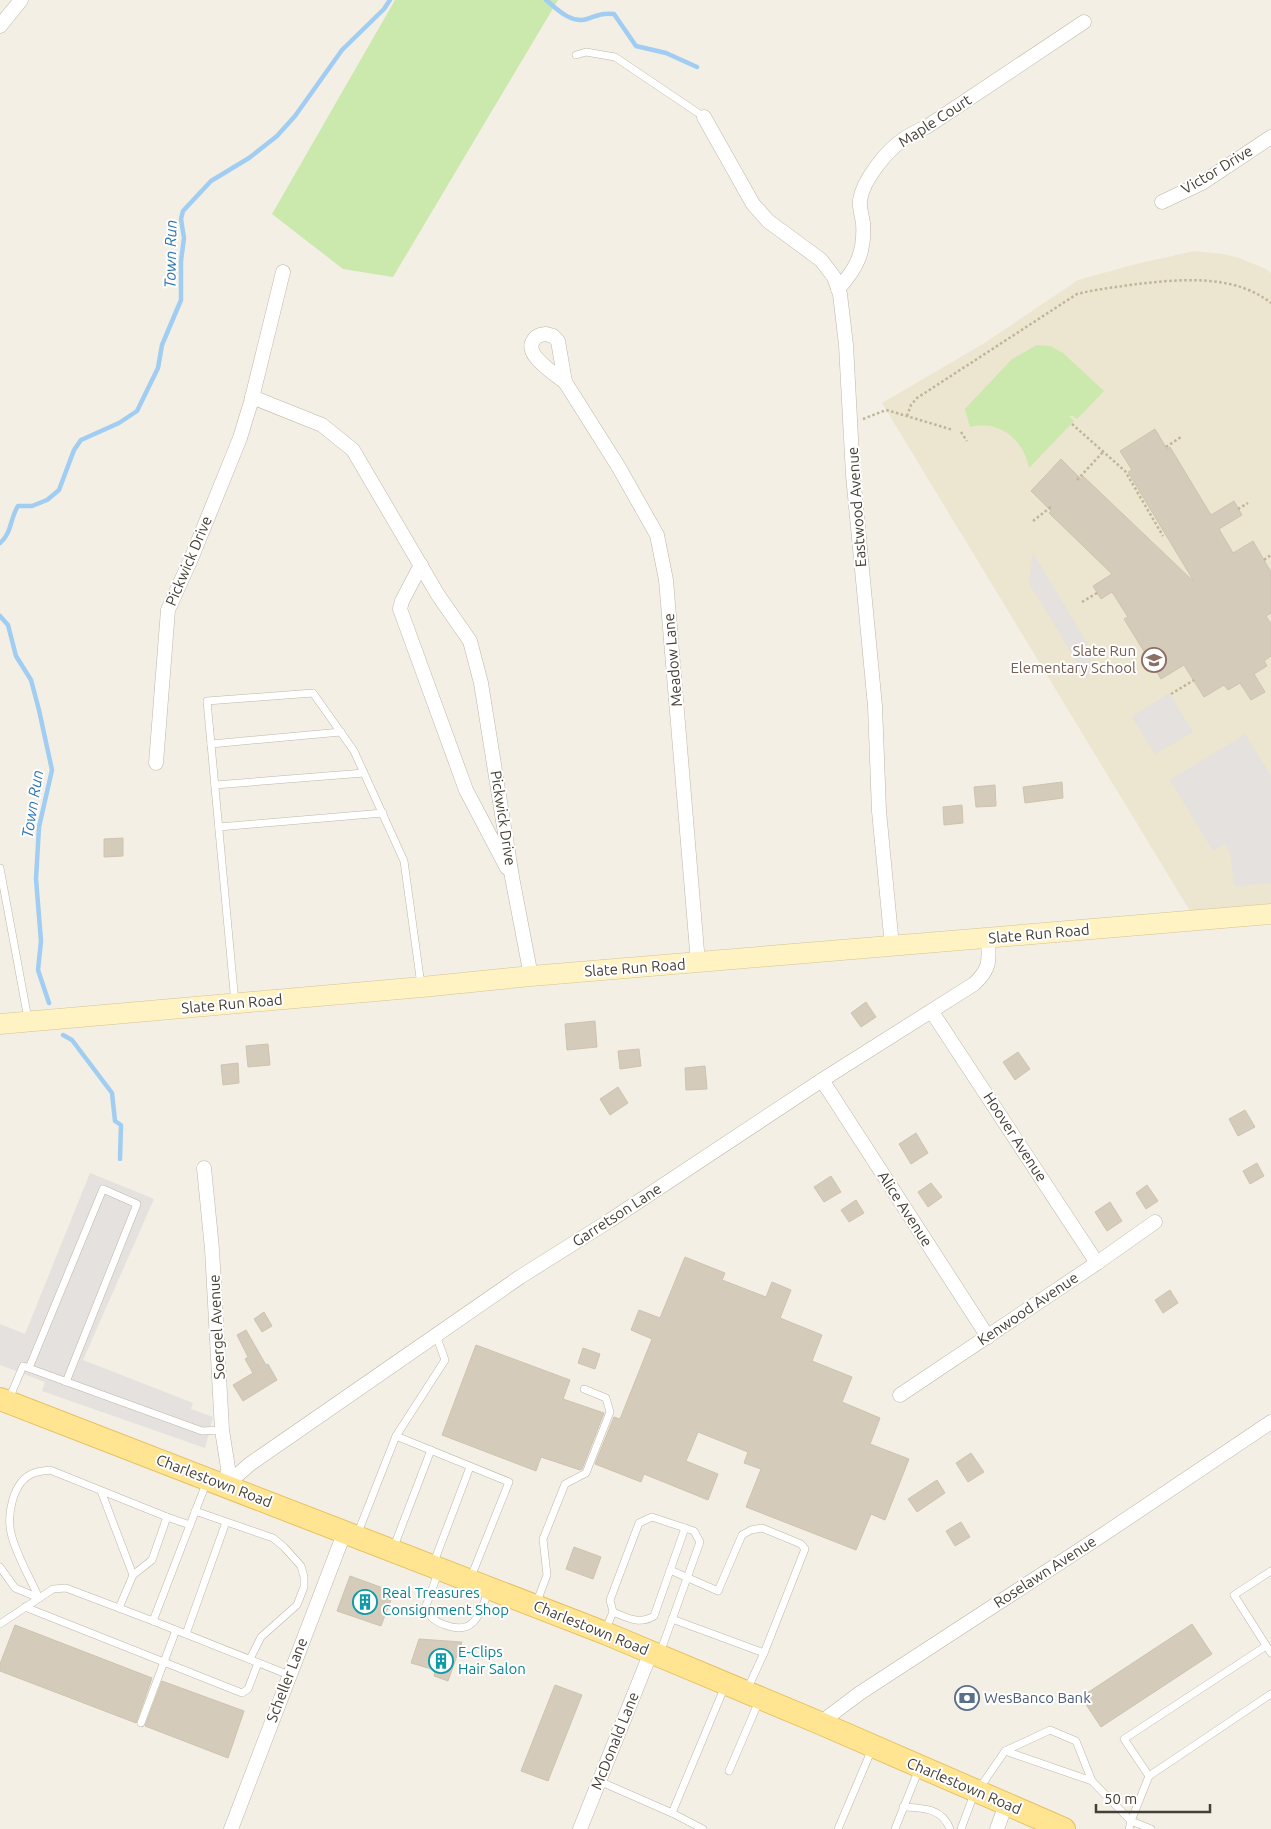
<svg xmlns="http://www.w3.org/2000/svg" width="1271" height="1829" font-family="Ubuntu,sans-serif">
	<rect width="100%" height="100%" fill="#f3efe5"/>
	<!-- education -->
	<polygon fill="#ece5cf" points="1194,251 1223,254 1239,258 1266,269 1271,273 1271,906 1190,911 882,403 983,344 1078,280 1136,264"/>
	<!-- green -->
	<g fill="#cbe8ad">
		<polygon points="395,0 558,0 393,277 343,269 272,214"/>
		<path d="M1037,345L1050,346L1063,353L1104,391L1077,419L1073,416H1069L1074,421L1029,468C1024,440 999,419 970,427L965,409L1012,359Z"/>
	</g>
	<!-- parking -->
	<g fill="#e4e1de">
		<polygon points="1033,553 1092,651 1088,680 1029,583"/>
		<polygon points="1169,693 1193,732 1155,754 1132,717"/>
		<polygon points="1245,734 1271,776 1271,883 1234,886 1230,852 1224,844 1213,851 1170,780"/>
		<polygon points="90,1173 154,1199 83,1360 193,1403 191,1409 213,1417 205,1448 42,1391 45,1382 0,1365 0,1324 25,1334"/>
	</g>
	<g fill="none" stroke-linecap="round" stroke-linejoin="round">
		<!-- stream -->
		<g stroke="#a0cdf1" stroke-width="4.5">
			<path d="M546,0C557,9 571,24 587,19C599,15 601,13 614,14L636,46L666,53L697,67"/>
			<path d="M0,543C12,533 10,518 18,506H32L47,500L59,490L74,450L81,440L119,423L137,411L158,368L162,345L181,300V261L184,238L181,219L183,211L211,181L249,158L277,136L295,116L342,50L384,9L390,0"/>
			<polyline points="0,616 8,625 16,656 31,680 39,710 52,770 39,827 36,879 41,941 38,970 49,1003"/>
			<polyline points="63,1035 72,1040 112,1093 115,1121 121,1125 120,1159"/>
		</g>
	</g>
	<!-- building -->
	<g fill="#d5cbbb" stroke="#cfc3ae">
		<polygon points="1155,429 1167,449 1170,447 1211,515 1234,501 1242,515 1219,529 1233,553 1253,541 1271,572 1271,613 1266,616 1271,624 1271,656 1264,661 1267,666 1254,674 1265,692 1251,700 1240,683 1228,690 1224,685 1204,697 1184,665 1161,679 1124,619 1128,617 1112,592 1101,599 1093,586 1112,574 1049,513 1051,511 1031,491 1061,459 1081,479 1083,476 1192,580 1193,580 1128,472 1132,470 1120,451"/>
		<polygon points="1062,782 1063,798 1025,803 1023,787"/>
		<polygon points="995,785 996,806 976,807 974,787"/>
		<polygon points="962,805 963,823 944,825 943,807"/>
		<polygon points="123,838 123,856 104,857 104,839"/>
		<polygon points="866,1002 876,1017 861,1027 851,1013"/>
		<polygon points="595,1021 597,1047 567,1050 565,1024"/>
		<polygon points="268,1044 270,1065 248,1067 246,1046"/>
		<polygon points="639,1049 641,1066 620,1069 618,1051"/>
		<polygon points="1018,1052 1030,1069 1015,1080 1003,1062"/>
		<polygon points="238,1063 239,1083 223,1085 221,1065"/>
		<polygon points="705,1066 707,1089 686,1090 685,1068"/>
		<polygon points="618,1087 628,1103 610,1115 600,1099"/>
		<polygon points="1245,1110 1255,1127 1238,1136 1229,1119"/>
		<polygon points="916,1133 928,1153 911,1164 899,1144"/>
		<polygon points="1257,1163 1264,1176 1250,1184 1243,1171"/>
		<polygon points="831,1176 841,1192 824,1202 814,1187"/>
		<polygon points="931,1183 942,1197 928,1207 918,1192"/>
		<polygon points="1147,1185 1158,1201 1146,1209 1136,1193"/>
		<polygon points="856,1200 864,1213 849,1222 841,1210"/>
		<polygon points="1110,1202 1122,1221 1107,1231 1095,1212"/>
		<polygon points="685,1257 725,1273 722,1280 766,1297 772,1282 791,1290 780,1318 822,1335 812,1361 852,1377 842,1402 880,1418 870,1444 909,1459 885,1520 871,1514 856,1550 746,1507 761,1469 744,1463 748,1452 698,1432 686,1461 718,1474 708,1500 644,1474 641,1482 595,1464 614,1417 620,1419 652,1339 631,1330 639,1310 660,1318"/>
		<polygon points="1170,1290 1178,1303 1163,1313 1155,1300"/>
		<polygon points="264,1312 272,1326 262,1332 254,1319"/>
		<polygon points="246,1330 266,1365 268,1364 277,1380 243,1401 233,1385 253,1373 245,1359 248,1357 237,1335"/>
		<polygon points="476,1345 570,1380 563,1399 604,1413 582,1469 580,1470 541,1457 536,1471 442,1435"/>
		<polygon points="583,1348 600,1354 595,1369 578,1363"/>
		<polygon points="971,1453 984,1472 968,1482 956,1463"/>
		<polygon points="937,1480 945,1493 917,1512 908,1499"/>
		<polygon points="961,1522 970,1537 955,1546 946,1531"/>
		<polygon points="574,1547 601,1557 593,1579 566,1569"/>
		<polygon points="350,1576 394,1592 381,1626 337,1611"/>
		<polygon points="1192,1624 1212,1654 1101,1727 1081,1697"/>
		<polygon points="15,1625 152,1678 136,1723 0,1671 0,1664"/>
		<polygon points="419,1639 462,1642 448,1681 434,1676 435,1670 411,1663"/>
		<polygon points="162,1681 244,1711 228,1758 145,1726"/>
		<polygon points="555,1685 582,1695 548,1781 521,1771"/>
	</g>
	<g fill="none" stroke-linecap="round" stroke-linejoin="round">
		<defs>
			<g id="lane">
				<polyline points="576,55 586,52 615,57 704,117"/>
				<polyline points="211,744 341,732"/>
				<polyline points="215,785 364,773"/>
				<polyline points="219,827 383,813"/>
				<polyline points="0,868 28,1019"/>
				<polyline points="235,1003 207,701 313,693 354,751 404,861 421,985"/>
				<polyline points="436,1335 445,1360 396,1436 509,1482 471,1577"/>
				<polyline points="29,1368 103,1189 137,1204 66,1382"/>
				<polyline points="9,1399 23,1366 202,1431 222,1430"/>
				<polyline points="101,1491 133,1575"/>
				<polyline points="195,1511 273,1538 284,1547 301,1566 304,1577 304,1587 297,1605 261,1637 250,1659"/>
				<polyline points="167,1517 190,1525"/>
				<polyline points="357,1535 396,1436"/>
				<polyline points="393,1549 431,1450"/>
				<polyline points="434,1562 470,1467"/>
				<polyline points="0,1567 15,1588 39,1598"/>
				<polyline points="670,1570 718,1591 742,1535 751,1530 762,1528 801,1544 805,1549 764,1653 672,1619"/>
				<polyline points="1271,1571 1234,1595 1271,1653"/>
				<path d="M438,1573L426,1606C429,1617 434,1621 445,1625C474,1636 480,1614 488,1592"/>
				<path d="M39,1598C30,1578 18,1558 12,1537C6,1517 12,1481 34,1473C39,1471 45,1471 50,1470L167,1517L152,1560L133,1575L119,1608"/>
				<polyline points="536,1604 547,1575 543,1539 565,1484 586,1473 610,1412 606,1398 584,1389"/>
				<polyline points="25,1607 242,1693 248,1689 258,1663"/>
				<path d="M613,1612C628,1618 639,1625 654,1616L685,1528"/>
				<polyline points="153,1621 289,1675"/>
				<polyline points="0,1624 53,1589 66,1588 153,1621 207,1481"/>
				<polyline points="605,1631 613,1612 610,1600 639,1523 652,1517 694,1531 700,1542 660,1653"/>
				<polyline points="186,1634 226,1522"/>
				<polyline points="747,1690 764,1653"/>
				<polyline points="141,1723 176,1630"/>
				<polyline points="1005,1751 1092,1781"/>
				<polyline points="729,1771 759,1701"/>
				<polyline points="1149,1776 1271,1694"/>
				<polyline points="599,1781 672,1813 725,1686"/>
				<polyline points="979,1789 1005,1751 1050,1730 1076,1741 1092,1781 1131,1821 1129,1829"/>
				<path d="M903,1807C923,1808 942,1808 950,1829"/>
				<polyline points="672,1813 703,1829"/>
				<polyline points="838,1829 872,1749"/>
				<polyline points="895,1829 919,1769"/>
				<polyline points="961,1829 974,1794"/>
				<polyline points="1151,1829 1131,1821 1149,1776 1124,1739 1266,1646"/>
			</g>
			<g id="street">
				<polyline points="0,26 21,0"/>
				<polyline points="704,117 753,204 768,221 821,260 834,277 840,294 846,345 853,475 875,706 879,811 892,946"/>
				<polyline points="1162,202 1202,183 1271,137"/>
				<path d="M838,289C857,268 865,252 863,223C862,216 859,207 860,200C863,180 887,150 904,139C911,134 920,130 928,126L1084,22"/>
				<path d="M546,334L553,336L558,341L565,382C555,374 524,355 533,341C536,335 540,335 546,334Z"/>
				<polyline points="565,382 618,466 657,535 666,580 698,963"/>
				<polyline points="252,397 322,425 353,450 438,595 470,641 481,683 512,877 531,976"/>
				<polyline points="421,565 402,601 400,609 466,790 507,868"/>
				<polyline points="156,763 168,610 191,559 240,438 251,402 283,272"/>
				<polyline points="932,1012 1097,1263"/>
				<polyline points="822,1080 988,1337"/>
				<polyline points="204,1168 212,1249 222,1430 228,1468 226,1485"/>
				<polyline points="900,1395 1097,1263 1155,1222"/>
				<path d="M226,1485L250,1464L520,1277L609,1221L822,1080L974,984C991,968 989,961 988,939"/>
				<polyline points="820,1723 860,1693 1107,1532 1271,1422"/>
				<polyline points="231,1829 345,1531"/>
				<polyline points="580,1829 651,1652"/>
				<polyline points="997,1829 1006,1804"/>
			</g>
			<polyline id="secondary" points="0,1024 422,987 531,976 1271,914"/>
			<polyline id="primary" points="0,1399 605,1633 820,1723 1064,1829"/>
		</defs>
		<!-- lane casing -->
		<use href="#lane" stroke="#beb7a8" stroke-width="8"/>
		<!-- street casing -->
		<use href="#street" stroke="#beb7a8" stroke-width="15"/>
		<!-- secondary casing -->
		<use href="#secondary" stroke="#d4c494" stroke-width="21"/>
		<!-- primary casing -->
		<use href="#primary" stroke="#e5c261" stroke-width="24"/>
		<!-- path -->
		<g stroke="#c0b499" stroke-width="2.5" stroke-dasharray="2.5 2.5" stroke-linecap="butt">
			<path d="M907,416L911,405L917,398L1077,294C1097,289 1117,287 1137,284C1182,279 1234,274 1271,303"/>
			<polyline points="863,419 886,410 890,411 953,430"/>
			<polyline points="1072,424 1125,471 1163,536"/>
			<polyline points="961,432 967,441"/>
			<polyline points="1166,447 1181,437"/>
			<polyline points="1077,480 1103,452"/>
			<polyline points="1238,509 1248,503"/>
			<polyline points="1033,521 1052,506"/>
			<polyline points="1264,560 1271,555"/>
			<polyline points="1082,602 1097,593"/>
			<polyline points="1171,694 1194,680"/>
		</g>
		<!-- lane -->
		<use href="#lane" stroke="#fff" stroke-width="7"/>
		<!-- street -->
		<use href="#street" stroke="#fff" stroke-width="14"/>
		<!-- secondary -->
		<use href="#secondary" stroke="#fff3c3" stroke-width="20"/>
		<!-- primary -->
		<use href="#primary" stroke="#ffe492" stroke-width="22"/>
	</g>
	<!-- icons -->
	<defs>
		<symbol id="school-ring" viewBox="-11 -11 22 22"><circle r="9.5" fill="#fff" stroke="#8d6e63" stroke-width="1.5"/><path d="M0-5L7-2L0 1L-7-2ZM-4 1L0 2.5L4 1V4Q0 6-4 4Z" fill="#8d6e63"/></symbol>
		<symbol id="building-ring" viewBox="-11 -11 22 22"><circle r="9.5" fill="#fff" stroke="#0f9aa8" stroke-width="1.5"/><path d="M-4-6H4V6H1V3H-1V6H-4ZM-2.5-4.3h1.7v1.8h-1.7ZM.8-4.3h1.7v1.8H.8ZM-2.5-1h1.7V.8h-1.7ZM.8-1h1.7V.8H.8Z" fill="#0f9aa8"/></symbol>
		<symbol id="bank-ring" viewBox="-11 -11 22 22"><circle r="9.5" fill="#fff" stroke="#5c6f8a" stroke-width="1.5"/><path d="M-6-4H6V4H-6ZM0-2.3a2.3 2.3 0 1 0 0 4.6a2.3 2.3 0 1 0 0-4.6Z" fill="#5c6f8a"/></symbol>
	</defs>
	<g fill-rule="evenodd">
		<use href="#school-ring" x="1140" y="646" width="28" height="28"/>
		<use href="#building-ring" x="351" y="1588" width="28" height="28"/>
		<use href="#building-ring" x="427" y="1647" width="28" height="28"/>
		<use href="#bank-ring" x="953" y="1684" width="28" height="28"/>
	</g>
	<g text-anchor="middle" stroke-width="4" stroke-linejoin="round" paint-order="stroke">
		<!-- street labels -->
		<g font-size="15" fill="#453f35" stroke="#fff">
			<text transform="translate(935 121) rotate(-33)" y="5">Maple Court</text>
			<text transform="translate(1217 170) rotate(-31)" y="5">Victor Drive</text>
			<text transform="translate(857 507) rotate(-94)" y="5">Eastwood Avenue</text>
			<text transform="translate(189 561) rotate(-67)" y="5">Pickwick Drive</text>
			<text transform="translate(673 660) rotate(-95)" y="5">Meadow Lane</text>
			<text transform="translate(503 818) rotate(81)" y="5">Pickwick Drive</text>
			<text transform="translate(1039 934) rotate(-5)" y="5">Slate Run Road</text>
			<text transform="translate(635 968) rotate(-4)" y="5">Slate Run Road</text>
			<text transform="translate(232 1004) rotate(-5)" y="5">Slate Run Road</text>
			<text transform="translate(1015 1137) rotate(57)" y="5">Hoover Avenue</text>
			<text transform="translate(905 1209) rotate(57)" y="5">Alice Avenue</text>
			<text transform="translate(617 1215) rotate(-33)" y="5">Garretson Lane</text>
			<text transform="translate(1028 1309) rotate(-34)" y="5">Kenwood Avenue</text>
			<text transform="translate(217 1327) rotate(-93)" y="5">Soergel Avenue</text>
			<text transform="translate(214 1481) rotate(21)" y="5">Charlestown Road</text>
			<text transform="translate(1045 1572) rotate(-33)" y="5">Roselawn Avenue</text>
			<text transform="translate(591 1628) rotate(22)" y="5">Charlestown Road</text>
			<text transform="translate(287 1680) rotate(-69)" y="5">Scheller Lane</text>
			<text transform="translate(615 1741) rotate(-68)" y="5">McDonald Lane</text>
			<text transform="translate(964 1786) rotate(23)" y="5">Charlestown Road</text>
		</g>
		<!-- education labels -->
		<g font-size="15" fill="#785e54" stroke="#fff" text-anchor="end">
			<text x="1136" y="656">Slate Run<tspan x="1136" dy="17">Elementary School</tspan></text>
		</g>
		<!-- culture labels -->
		<g font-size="15" fill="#0d838f" stroke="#fff" text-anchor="start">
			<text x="382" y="1598">Real Treasures<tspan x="382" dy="17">Consignment Shop</tspan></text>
			<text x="458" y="1657">E-Clips<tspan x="458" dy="17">Hair Salon</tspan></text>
		</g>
		<!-- service labels -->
		<g font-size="15" fill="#4e5e75" stroke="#fff" text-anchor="start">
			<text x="984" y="1703">WesBanco Bank</text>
		</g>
		<!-- water labels -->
		<g font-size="16" font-style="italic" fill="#2d75b2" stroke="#fff">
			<text transform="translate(170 254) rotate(-89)" y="6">Town Run</text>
			<text transform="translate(32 804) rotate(-81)" y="6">Town Run</text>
		</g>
	</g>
	<!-- scale -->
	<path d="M1096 1804v8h114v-8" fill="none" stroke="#453f35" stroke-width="2.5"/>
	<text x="1104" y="1804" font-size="15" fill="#453f35" stroke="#ffffff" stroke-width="4" paint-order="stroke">50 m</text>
</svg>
